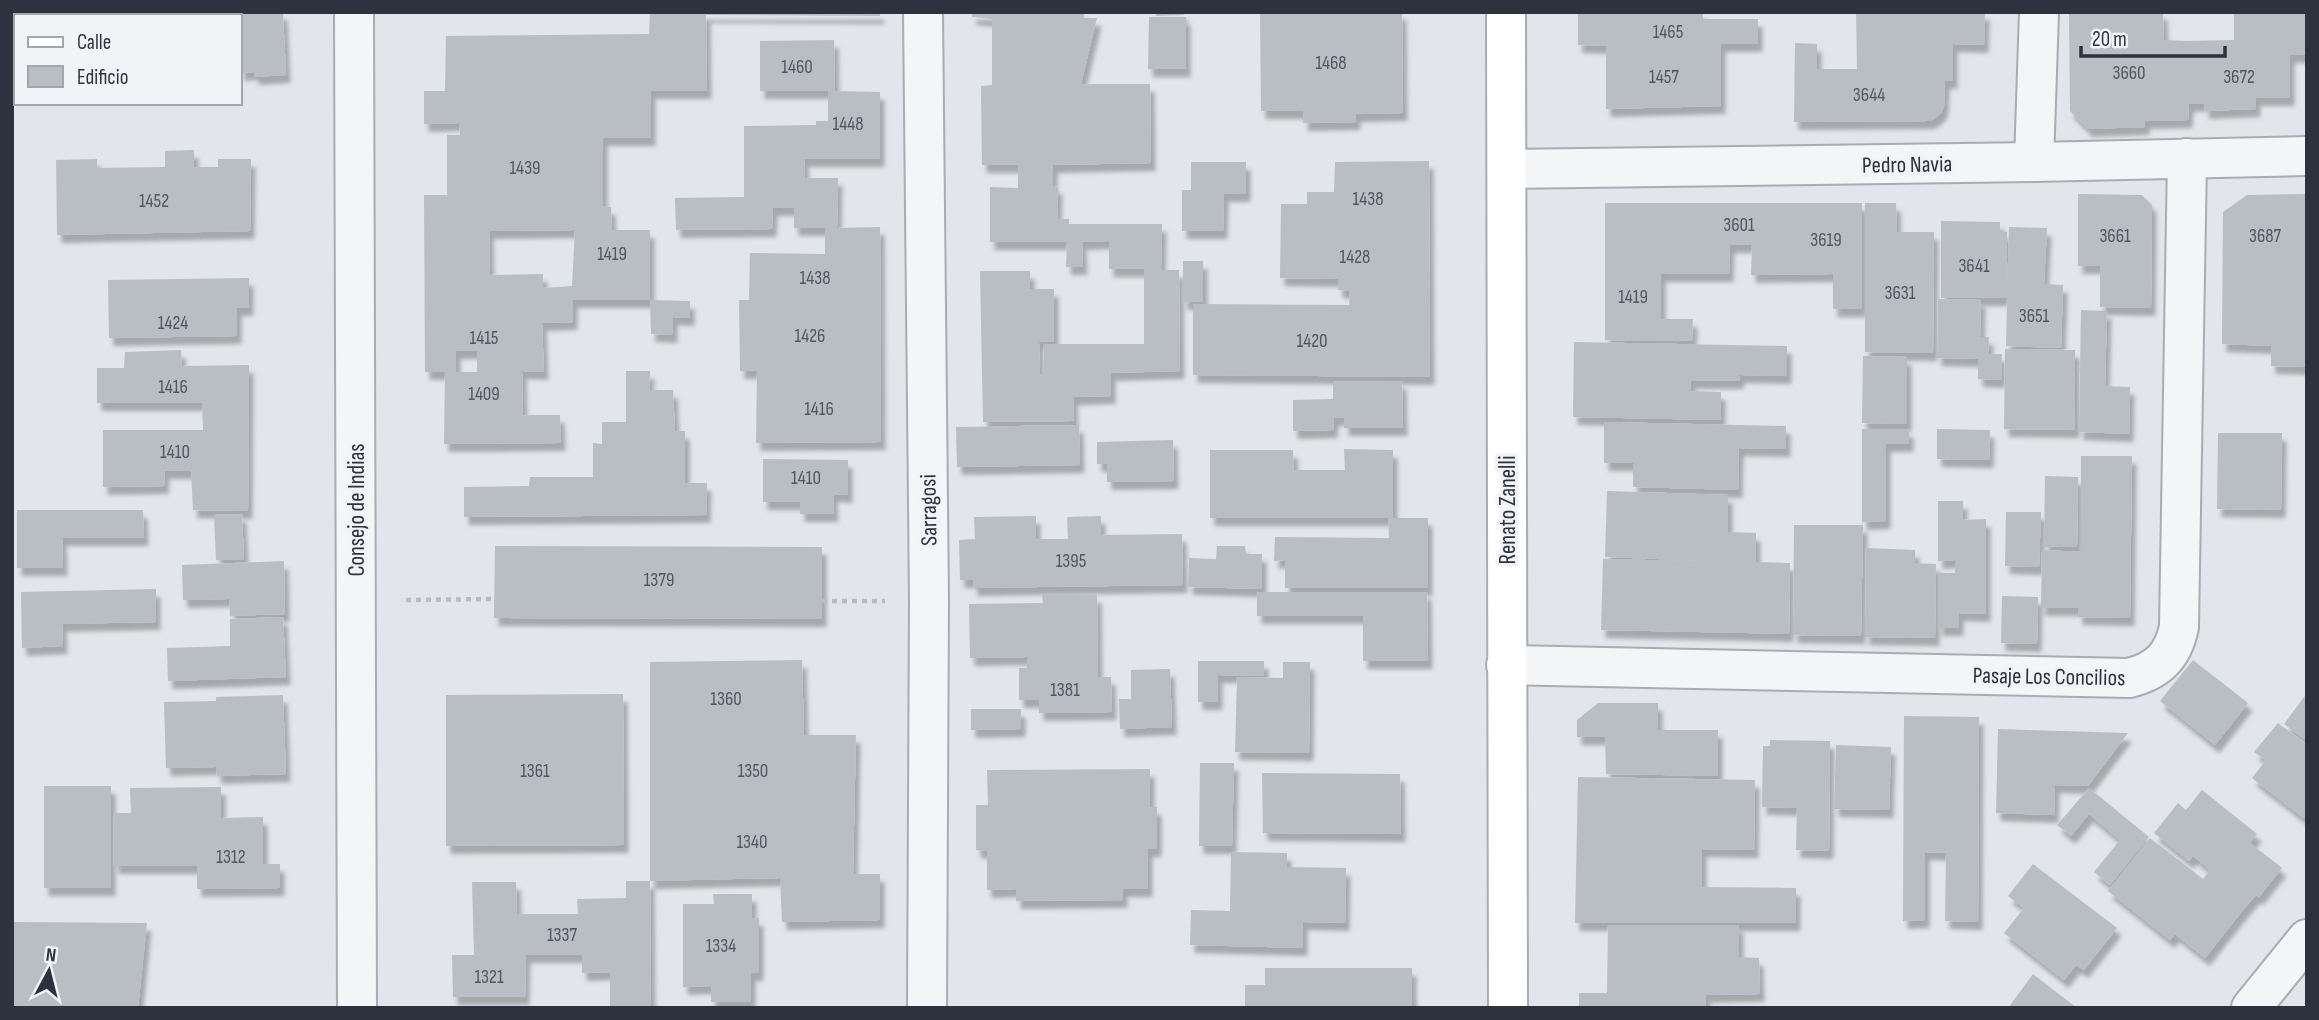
<svg xmlns="http://www.w3.org/2000/svg" width="2319" height="1020" font-family="'Sofia Sans Condensed',sans-serif">
	<defs>
		<filter id="shadow"><feDropShadow dx="4.5" dy="8" stdDeviation="2" flood-color="#0004"/></filter>
	</defs>
	<rect width="100%" height="100%" fill="#e2e5e9"/>
	<!-- building -->
	<g fill="#b9bec5" fill-rule="evenodd" filter="url(#shadow)">
		<polygon points="22,12 111,12 112,16 22,16"/>
		<polygon points="115,12 207,12 208,16 115,16"/>
		<polygon points="211,12 283,12 286,75 254,77 254,72 240,73 240,16 211,16"/>
		<path d="M650,12H880V16L706,15L707,91H651V138H603V206L611,207L612,230H650V300L690,301V318L673,317V335L651,334L650,300H573V322L542,323L544,372L522,371L523,415H560L561,443L444,444L445,372H425L424,195H447V135H460L459,123L424,124V91H445L446,36L649,34ZM575,230L572,286L543,288V274L490,275L489,231ZM456,351H477V372H456Z"/>
		<polygon points="972,12 1084,12 1084,18 1097,18 1081,84 1150,84 1151,163 1053,165 1053,186 1058,187 1057,219 1069,219 1069,224 1162,224 1161,270 1179,270 1180,371 1111,373 1111,396 1073,397 1074,421 983,422 980,271 1030,271 1030,289 1054,289 1054,342 1039,342 1040,374 1043,374 1044,344 1144,344 1144,269 1109,269 1109,241 1082,242 1083,267 1066,267 1067,242 990,242 990,187 1018,188 1018,165 982,165 981,86 992,85 992,19 972,17"/>
		<polygon points="1156,12 1184,12 1184,15 1156,16"/>
		<polygon points="1260,12 1402,12 1403,113 1356,114 1356,122 1303,123 1304,111 1261,111"/>
		<polygon points="1578,12 1703,12 1703,19 1758,19 1758,44 1721,44 1721,106 1606,109 1606,46 1578,45"/>
		<polygon points="1856,12 1985,12 1984,45 1953,44 1953,81 1945,81 1944,106 1941,113 1935,118 1930,121 1794,122 1795,43 1817,44 1817,69 1857,69"/>
		<polygon points="2069,12 2163,12 2164,40 2188,41 2234,40 2234,12 2307,12 2307,55 2290,55 2290,98 2256,98 2256,109 2204,111 2205,103 2189,104 2188,120 2145,121 2145,127 2088,129 2070,111"/>
		<polygon points="1149,17 1186,17 1186,69 1148,69"/>
		<polygon points="834,40 835,91 880,92 880,159 804,159 805,178 838,178 837,228 880,227 881,442 756,443 757,371 740,371 739,300 749,300 750,253 825,254 825,228 794,228 794,208 773,208 772,229 676,230 675,198 744,197 744,126 816,125 816,121 828,121 828,91 760,91 760,41"/>
		<polygon points="194,150 194,167 218,167 218,159 251,159 250,231 57,235 56,160 97,159 97,168 165,167 165,151"/>
		<polygon points="1429,161 1430,377 1193,375 1193,304 1349,305 1350,291 1338,290 1338,279 1280,278 1281,204 1307,204 1307,192 1334,192 1335,162"/>
		<polygon points="1191,162 1246,162 1246,194 1224,194 1223,231 1182,231 1182,190 1191,190"/>
		<polygon points="2078,194 2142,195 2152,205 2151,308 2100,307 2100,266 2078,266"/>
		<polygon points="2307,194 2307,367 2271,366 2271,346 2222,344 2223,212 2247,195"/>
		<polygon points="1605,203 1862,203 1862,309 1833,309 1833,274 1751,275 1752,245 1730,245 1729,274 1661,274 1661,319 1693,319 1692,341 1605,340"/>
		<polygon points="1865,203 1896,203 1897,232 1934,232 1933,353 1865,352"/>
		<polygon points="1941,221 2000,222 2000,232 2007,232 2007,295 2009,227 2047,228 2044,284 2063,285 2061,348 2006,346 2007,298 1941,298"/>
		<rect x="1183" y="261" width="20" height="41"/>
		<polygon points="249,278 249,308 237,308 237,336 109,338 108,280"/>
		<polygon points="1938,299 1981,300 1980,337 1989,337 1988,354 2002,354 2001,380 1978,379 1978,359 1937,358"/>
		<polygon points="2081,310 2107,311 2105,386 2130,387 2129,434 2079,432"/>
		<polygon points="1574,342 1787,346 1787,376 1740,375 1739,381 1691,381 1690,391 1721,392 1721,420 1573,417"/>
		<polygon points="2005,349 2075,350 2075,430 2004,429"/>
		<polygon points="181,350 182,366 249,365 248,511 193,510 191,471 165,471 164,486 103,487 103,430 203,430 202,403 97,403 97,368 124,368 125,352"/>
		<polygon points="1863,356 1907,357 1907,424 1862,423"/>
		<polygon points="626,371 650,371 649,390 673,390 675,431 685,431 685,483 707,483 706,515 464,517 464,487 529,486 530,477 593,477 593,443 602,444 602,422 626,422"/>
		<polygon points="1402,381 1403,428 1344,428 1344,417 1334,418 1333,430 1293,431 1293,400 1333,399 1333,382"/>
		<polygon points="1604,422 1786,426 1786,449 1739,448 1738,490 1633,487 1633,463 1604,463"/>
		<polygon points="1079,425 1080,465 957,467 956,427"/>
		<polygon points="1862,429 1909,429 1909,444 1886,444 1886,521 1862,522"/>
		<polygon points="1937,429 1990,430 1989,460 1937,459"/>
		<polygon points="2218,433 2282,433 2281,510 2217,509"/>
		<polygon points="1173,440 1174,481 1107,482 1107,464 1097,464 1097,442"/>
		<polygon points="1344,449 1393,450 1393,518 1428,518 1428,588 1285,588 1285,560 1274,561 1275,537 1389,538 1388,518 1210,518 1210,450 1293,450 1294,470 1345,470"/>
		<polygon points="2081,456 2132,456 2130,618 2078,617 2078,608 2041,608 2042,550 2081,552"/>
		<polygon points="763,459 848,460 848,495 833,494 834,514 800,514 800,502 763,502"/>
		<polygon points="2045,476 2078,477 2077,547 2044,547"/>
		<polygon points="1607,491 1728,495 1728,532 1756,533 1756,562 1790,563 1789,634 1601,630 1603,559 1737,562 1605,557"/>
		<polygon points="1938,501 1963,501 1963,520 1986,519 1986,614 1959,613 1959,628 1938,628 1938,573 1955,573 1955,560 1938,561"/>
		<polygon points="17,510 143,510 144,538 62,538 63,568 17,568"/>
		<polygon points="2006,512 2041,512 2039,567 2005,566"/>
		<polygon points="242,514 244,560 216,560 214,515"/>
		<polygon points="1036,516 1036,539 1068,539 1067,517 1101,516 1101,535 1182,534 1183,585 973,588 973,580 960,580 959,540 975,539 974,517"/>
		<polygon points="1794,525 1863,525 1861,636 1793,635"/>
		<polygon points="495,546 822,547 822,619 494,618"/>
		<polygon points="1217,546 1245,546 1246,554 1262,554 1262,589 1188,587 1189,558 1216,559"/>
		<polygon points="1866,548 1915,550 1915,563 1936,564 1935,638 1865,637"/>
		<polygon points="284,561 285,614 230,616 229,599 183,600 182,565"/>
		<polygon points="156,589 156,622 62,624 63,646 22,648 21,592"/>
		<polygon points="1257,592 1427,592 1428,661 1363,661 1363,616 1257,616"/>
		<polygon points="1042,595 1097,595 1098,677 1111,677 1112,712 1039,713 1039,700 1019,700 1019,668 1027,668 1027,657 970,658 969,604 1043,603"/>
		<polygon points="2002,596 2038,597 2037,644 2001,643"/>
		<polygon points="283,617 286,677 168,681 167,648 230,646 230,619"/>
		<polygon points="802,660 804,735 856,735 853,874 880,874 880,920 782,922 780,878 650,881 650,662"/>
		<polygon points="2193,660 2248,703 2215,745 2160,701"/>
		<polygon points="1198,661 1264,661 1264,676 1218,675 1218,702 1198,702"/>
		<polygon points="1283,662 1310,662 1309,753 1235,752 1237,677 1283,678"/>
		<polygon points="1170,669 1172,727 1120,729 1119,699 1131,699 1131,670"/>
		<polygon points="2307,693 2307,741 2284,724"/>
		<polygon points="623,694 624,845 446,846 446,695"/>
		<polygon points="283,695 286,774 217,776 216,767 166,768 164,702 216,701 216,697"/>
		<polygon points="1598,703 1658,703 1658,730 1718,730 1718,776 1606,774 1605,737 1577,737 1577,720"/>
		<polygon points="971,709 1021,709 1021,729 971,730"/>
		<polygon points="1904,716 1979,717 1978,922 1945,921 1946,853 1925,852 1925,920 1903,921"/>
		<polygon points="2278,723 2307,745 2307,816 2305,819 2252,778 2266,760 2254,752"/>
		<polygon points="1998,729 2128,733 2088,786 2055,785 2054,815 1996,813"/>
		<polygon points="1770,740 1830,741 1829,851 1796,850 1797,808 1762,807 1763,746 1770,746"/>
		<polygon points="1836,745 1891,747 1889,810 1834,809"/>
		<polygon points="1200,763 1234,763 1232,846 1199,846"/>
		<polygon points="1150,769 1150,807 1157,807 1157,849 1148,849 1148,889 1123,889 1123,900 1016,901 1016,889 987,890 987,851 976,850 976,805 988,805 987,770"/>
		<polygon points="1262,773 1400,774 1401,834 1263,833"/>
		<polygon points="1578,777 1755,780 1754,850 1702,849 1702,887 1796,888 1796,923 1575,923"/>
		<rect x="44" y="786" width="67" height="102"/>
		<polygon points="221,787 221,818 263,817 263,864 280,864 280,888 197,889 197,866 114,866 113,813 131,813 130,788"/>
		<polygon points="2089,788 2149,837 2110,885 2094,872 2120,840 2089,814 2071,836 2057,825"/>
		<polygon points="2202,790 2257,834 2250,843 2282,868 2259,897 2256,895 2243,910 2205,958 2175,934 2170,940 2108,891 2150,838 2203,879 2210,870 2193,856 2189,861 2154,833 2178,803 2186,810"/>
		<polygon points="1231,852 1287,853 1287,867 1346,868 1345,923 1303,922 1303,948 1190,945 1191,910 1230,911"/>
		<polygon points="2033,864 2117,928 2084,970 2076,965 2064,980 2004,933 2024,908 2008,896"/>
		<polygon points="626,881 650,881 651,1008 610,1008 610,972 582,973 582,955 526,955 525,997 453,997 452,955 474,955 472,882 516,882 517,914 578,914 577,899 626,898"/>
		<polygon points="713,894 752,894 752,918 759,918 759,973 751,973 751,1002 711,1002 711,986 683,987 683,904 714,904"/>
		<polygon points="12,922 147,923 138,1008 12,1008"/>
		<polygon points="1608,925 1739,925 1739,957 1759,958 1760,994 1706,995 1706,1008 1579,1008 1579,993 1607,993"/>
		<polygon points="1265,968 1412,968 1412,1008 1245,1008 1245,985 1265,985"/>
		<polygon points="2033,974 2077,1008 2008,1008"/>
	</g>
	<g fill="none" stroke-linecap="round" stroke-linejoin="round">
		<defs>
			<g id="street">
				<polyline points="354,12 357,1008"/>
				<polyline points="923,12 929,601 927,1008"/>
				<polyline points="2034,162 2039,12"/>
				<polyline points="1508,169 2034,162 2307,156"/>
				<path d="M1506,665L2129,678C2158,671 2173,656 2179,627L2187,158"/>
				<polyline points="2251,1008 2307,939"/>
			</g>
			<polyline id="secondary" points="1506,12 1508,1008"/>
		</defs>
		<!-- street casing -->
		<use href="#street" stroke="#a8acb3" stroke-width="42"/>
		<!-- secondary casing -->
		<use href="#secondary" stroke="#a8acb3" stroke-width="42"/>
		<!-- path -->
		<g stroke="#b8bbc0" stroke-width="4.5" stroke-dasharray="5 5" stroke-linecap="butt">
			<polyline points="406,600 495,599"/>
			<polyline points="822,601 885,601"/>
		</g>
		<!-- street -->
		<use href="#street" stroke="#f4f5f7" stroke-width="38"/>
		<!-- secondary -->
		<use href="#secondary" stroke="#fff" stroke-width="38"/>
	</g>
	<g text-anchor="middle" stroke-width="7" stroke-linejoin="round" paint-order="stroke">
		<!-- number labels -->
		<g font-size="19" fill="#4f5660">
			<text x="1668" y="38">1465</text>
			<text x="1331" y="69">1468</text>
			<text x="797" y="73">1460</text>
			<text x="2129" y="79">3660</text>
			<text x="1664" y="83">1457</text>
			<text x="2239" y="83">3672</text>
			<text x="1869" y="101">3644</text>
			<text x="848" y="130">1448</text>
			<text x="525" y="174">1439</text>
			<text x="1368" y="205">1438</text>
			<text x="154" y="207">1452</text>
			<text x="1739" y="231">3601</text>
			<text x="2115" y="242">3661</text>
			<text x="2265" y="242">3687</text>
			<text x="1826" y="246">3619</text>
			<text x="612" y="260">1419</text>
			<text x="1355" y="263">1428</text>
			<text x="1974" y="272">3641</text>
			<text x="815" y="284">1438</text>
			<text x="1900" y="299">3631</text>
			<text x="1633" y="303">1419</text>
			<text x="2034" y="322">3651</text>
			<text x="173" y="329">1424</text>
			<text x="810" y="342">1426</text>
			<text x="484" y="344">1415</text>
			<text x="1312" y="347">1420</text>
			<text x="173" y="393">1416</text>
			<text x="484" y="400">1409</text>
			<text x="819" y="415">1416</text>
			<text x="175" y="458">1410</text>
			<text x="806" y="484">1410</text>
			<text x="1071" y="567">1395</text>
			<text x="659" y="586">1379</text>
			<text x="1065" y="696">1381</text>
			<text x="726" y="705">1360</text>
			<text x="535" y="777">1361</text>
			<text x="753" y="777">1350</text>
			<text x="752" y="848">1340</text>
			<text x="231" y="863">1312</text>
			<text x="562" y="941">1337</text>
			<text x="721" y="952">1334</text>
			<text x="489" y="983">1321</text>
		</g>
		<!-- street labels -->
		<g font-size="23" fill="#2c333f" stroke="#f1f3f6">
			<text transform="translate(1907 164) rotate(-1)" y="8">Pedro Navia</text>
			<text transform="translate(356 510) rotate(-90)" y="8">Consejo de Indias</text>
			<text transform="translate(928 510) rotate(-91)" y="8">Sarragosi</text>
			<text transform="translate(1507 510) rotate(-90)" y="8">Renato Zanelli</text>
			<text transform="translate(2049 676) rotate(1)" y="8">Pasaje Los Concilios</text>
		</g>
	</g>
	<!-- border -->
	<rect width="2319" height="1020" fill="none" stroke="#2c333f" stroke-width="28"/>
	<!-- legend -->
	<rect x="14" y="14" width="228" height="91" fill="#f1f3f6" stroke="#a2a6ad" stroke-width="2"/>
	<rect x="28" y="37" width="35" height="10" fill="#ffffff" stroke="#a2a6ad" stroke-width="2"/>
	<text x="77" y="49" font-size="21" fill="#2c333f">Calle</text>
	<rect x="28" y="66" width="35" height="21" fill="#b9bec5" stroke="#a2a6ad" stroke-width="2"/>
	<text x="77" y="84" font-size="21" fill="#2c333f">Edificio</text>
	<!-- north arrow -->
	<g transform="translate(49 971) rotate(7)" stroke="#f1f3f6" stroke-width="5" paint-order="stroke">
	<path d="M0-5L12 26L0 18L-12 26Z" fill="#2c333f"/>
	<text y="-10" font-size="19" font-weight="bold" text-anchor="middle" fill="#2c333f">N</text>
	</g>
	<!-- scale -->
	<path d="M2081 46v10h144v-10" fill="none" stroke="#2c333f" stroke-width="3.5"/>
	<text x="2092" y="46" font-size="21" fill="#2c333f" stroke="#f1f3f6" stroke-width="5" paint-order="stroke">20 m</text>
</svg>
